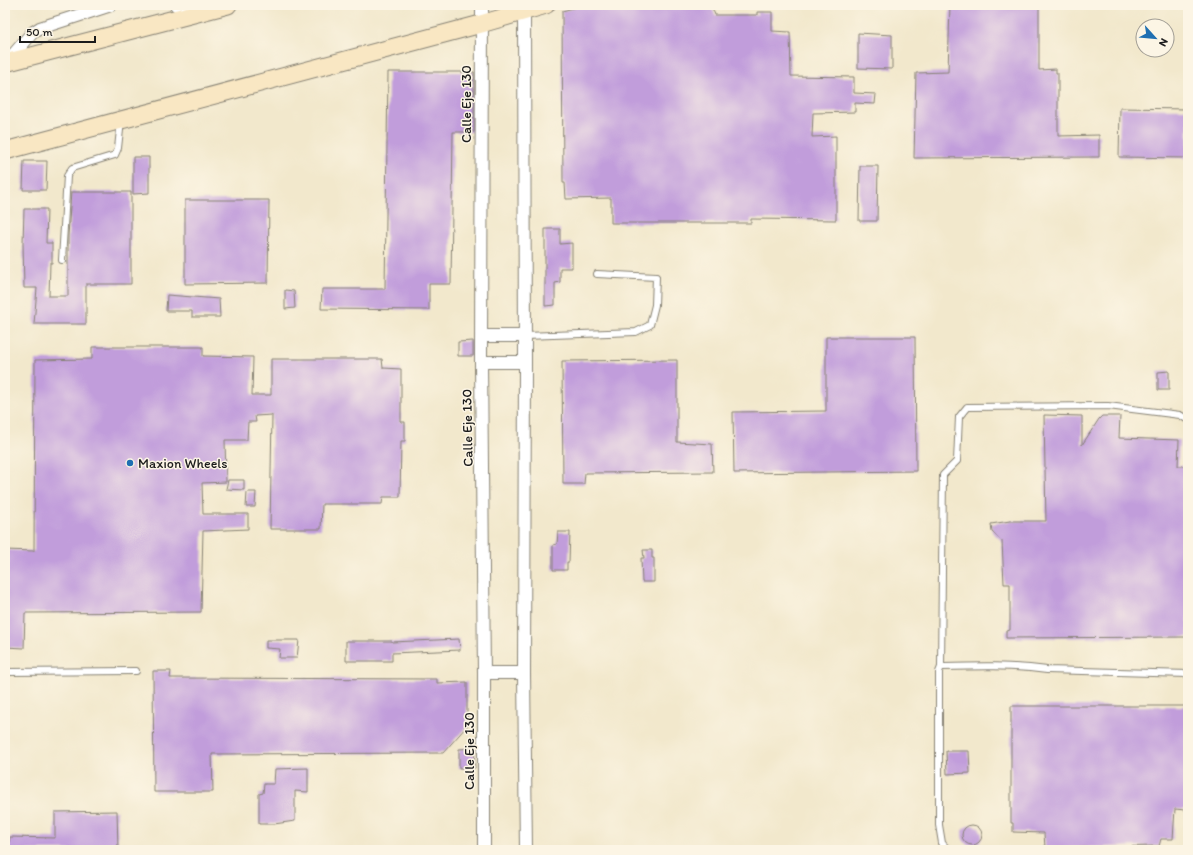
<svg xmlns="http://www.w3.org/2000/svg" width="1193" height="855" font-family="Itim,sans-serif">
	<rect width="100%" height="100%" fill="#fcf5e5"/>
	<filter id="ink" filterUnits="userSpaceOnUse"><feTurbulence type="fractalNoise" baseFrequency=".025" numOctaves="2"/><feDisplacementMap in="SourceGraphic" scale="8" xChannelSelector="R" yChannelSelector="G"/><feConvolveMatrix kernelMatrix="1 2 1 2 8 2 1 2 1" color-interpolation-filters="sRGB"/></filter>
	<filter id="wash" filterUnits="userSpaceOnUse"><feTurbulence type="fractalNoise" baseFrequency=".012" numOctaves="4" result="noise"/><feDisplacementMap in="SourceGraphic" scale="16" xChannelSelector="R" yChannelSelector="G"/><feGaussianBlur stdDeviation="0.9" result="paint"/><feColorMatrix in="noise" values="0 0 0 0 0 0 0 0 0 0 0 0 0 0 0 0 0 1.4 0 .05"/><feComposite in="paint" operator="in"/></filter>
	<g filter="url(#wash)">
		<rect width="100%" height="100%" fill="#f2e8cc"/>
		<g id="blocks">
			<!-- building -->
			<g fill="#c19ddb">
				<polygon points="585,5 711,5 715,15 757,15 757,12 772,12 772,31 790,32 791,76 854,77 854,93 876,94 875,104 855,103 855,112 813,113 812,137 836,136 836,220 751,219 751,223 611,223 611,198 566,199 565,183 563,183 562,11"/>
				<polygon points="950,5 1039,5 1039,70 1056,69 1056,73 1058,73 1058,136 1099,135 1099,157 914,158 916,73 948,72"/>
				<polygon points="858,33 892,35 892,69 858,68"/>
				<polygon points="388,72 474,72 474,132 453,132 451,284 429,284 429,310 321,309 322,289 385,289"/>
				<polygon points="1120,108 1188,109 1188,158 1119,157"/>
				<polygon points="133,157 149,157 149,193 133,194"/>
				<polygon points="24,161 47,161 46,190 23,190"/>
				<polygon points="860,166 878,166 877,221 859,221"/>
				<polygon points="71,192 131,192 131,284 86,284 86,324 34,324 37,288 24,288 23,243 24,209 47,209 46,243 52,243 52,263 50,263 49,296 68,296 68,236"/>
				<polygon points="185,200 269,200 268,283 185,284"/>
				<polygon points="545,229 560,229 560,244 572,243 572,268 560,268 560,282 555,283 555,305 545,306"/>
				<polygon points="285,290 294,291 295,308 285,309"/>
				<polygon points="167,295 219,299 220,317 192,317 192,311 166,311"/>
				<polygon points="826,337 915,337 916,471 734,473 733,412 826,411"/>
				<polygon points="473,341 473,356 458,356 458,342"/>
				<polygon points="92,347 203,347 203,356 253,357 252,395 271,395 271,359 382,359 383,368 401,369 401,422 405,422 405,441 401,441 400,497 383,497 382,504 322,504 321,529 270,529 272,415 255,416 256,422 248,422 247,440 225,440 226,482 202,483 203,514 248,514 248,529 203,531 201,612 25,613 24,648 5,647 5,550 34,551 35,360 92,359"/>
				<polygon points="677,360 677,442 712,444 713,472 585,473 584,484 563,484 562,361"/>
				<polygon points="1169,371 1169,390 1158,390 1158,372"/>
				<polygon points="1044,415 1082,416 1082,445 1099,419 1102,416 1120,416 1119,438 1179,440 1178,466 1188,466 1188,637 1006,638 1006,631 1010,630 1010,584 1004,584 1002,541 992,532 991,524 1010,521 1046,521"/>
				<polygon points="228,480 244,480 244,490 226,489"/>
				<polygon points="247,492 256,492 255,507 246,507"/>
				<polygon points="558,532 570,532 569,562 567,562 567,570 553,570 553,545 557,544"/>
				<polygon points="643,550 652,550 652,558 654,558 654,582 642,582 641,558 644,558"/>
				<polygon points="459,639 460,650 392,653 392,661 346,661 346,641 392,641 392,642"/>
				<polygon points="266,640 299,640 297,658 279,658 280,649 266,648"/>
				<polygon points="153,671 171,671 170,678 437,679 437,683 467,682 467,726 443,753 212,754 213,792 154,792"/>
				<polygon points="1011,706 1188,706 1188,804 1185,804 1185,810 1175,809 1173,839 1161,839 1159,846 1045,848 1044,833 1013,832 1013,823 1011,823"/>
				<polygon points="474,748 475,768 459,768 459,749"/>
				<polygon points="946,751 969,751 970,773 947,774"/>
				<polygon points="308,768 308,792 295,791 295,821 274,824 259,824 259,794 263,793 264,784 274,784 275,769"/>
				<polygon points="117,811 118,850 8,850 10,837 55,838 55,812"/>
				<circle cx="972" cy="835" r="10"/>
			</g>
		</g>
	</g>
	<g filter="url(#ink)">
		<use href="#blocks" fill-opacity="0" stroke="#878274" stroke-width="1"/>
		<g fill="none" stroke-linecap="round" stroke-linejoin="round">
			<defs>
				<g id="lane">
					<polyline points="5,13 5,5"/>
					<polyline points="62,260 67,176 72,168 115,155 118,148 121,121"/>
					<polyline points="525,336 636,332 650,325 655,305 656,277 597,274"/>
					<path d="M941,667C977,666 1012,665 1047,670L1188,674"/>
					<polyline points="5,672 136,671"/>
					<polyline points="948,850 942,843 939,825 939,672 941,667 943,475 957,461 959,417 967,407 1108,406 1180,415 1188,420"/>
				</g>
				<g id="street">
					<polyline points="176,5 198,13"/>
					<polyline points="482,5 481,362 484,673 484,850"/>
					<polyline points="524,5 525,362 524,673 526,850"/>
					<polyline points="7,62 32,33 40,28 111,5"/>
					<polyline points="482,336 525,336"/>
					<polyline points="481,362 525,362"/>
					<polyline points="484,673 524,673"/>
				</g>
				<g id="secondary">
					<polyline points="5,63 228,5"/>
					<polyline points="5,151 481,24 546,5"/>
				</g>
			</defs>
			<!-- lane casing -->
			<use href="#lane" stroke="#878274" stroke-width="8"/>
			<!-- street casing -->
			<use href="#street" stroke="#878274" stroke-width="14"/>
			<!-- secondary casing -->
			<use href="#secondary" stroke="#878274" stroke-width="19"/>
			<!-- lane -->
			<use href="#lane" stroke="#fff" stroke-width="6"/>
			<!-- street -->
			<use href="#street" stroke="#fff" stroke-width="12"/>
			<!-- secondary -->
			<use href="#secondary" stroke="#f9e7c3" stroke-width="17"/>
		</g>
	</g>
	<!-- markers -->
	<circle fill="#1f6fb2" stroke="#fcf5e5" stroke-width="1.5" cx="130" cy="463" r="4"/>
	<g text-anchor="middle" stroke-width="3" stroke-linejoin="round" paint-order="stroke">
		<!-- street labels -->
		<g font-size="14" fill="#1c1c1c" stroke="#fcf5e5">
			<text transform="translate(466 104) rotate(-90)" y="5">Calle Eje 130</text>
			<text transform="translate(467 428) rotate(-91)" y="5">Calle Eje 130</text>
			<text transform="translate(469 751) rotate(-90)" y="5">Calle Eje 130</text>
		</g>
		<!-- poi labels -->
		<g font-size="14" fill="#1c1c1c" stroke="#fcf5e5" text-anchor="start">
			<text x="138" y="468">Maxion Wheels</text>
		</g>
	</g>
	<!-- margin -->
	<rect width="1193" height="855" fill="none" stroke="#fcf5e5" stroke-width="20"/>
	<!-- north arrow -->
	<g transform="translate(1155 38) rotate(117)"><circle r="19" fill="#fcf5e5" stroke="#a29e95"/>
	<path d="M0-3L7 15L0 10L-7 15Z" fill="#1f6fb2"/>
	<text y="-6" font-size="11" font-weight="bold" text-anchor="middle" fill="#1c1c1c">N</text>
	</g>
	<!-- scale -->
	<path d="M20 36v6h75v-6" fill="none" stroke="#1c1c1c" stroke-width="2"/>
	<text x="26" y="36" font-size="12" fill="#1c1c1c" stroke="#fcf5e5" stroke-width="3" paint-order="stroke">50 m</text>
</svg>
